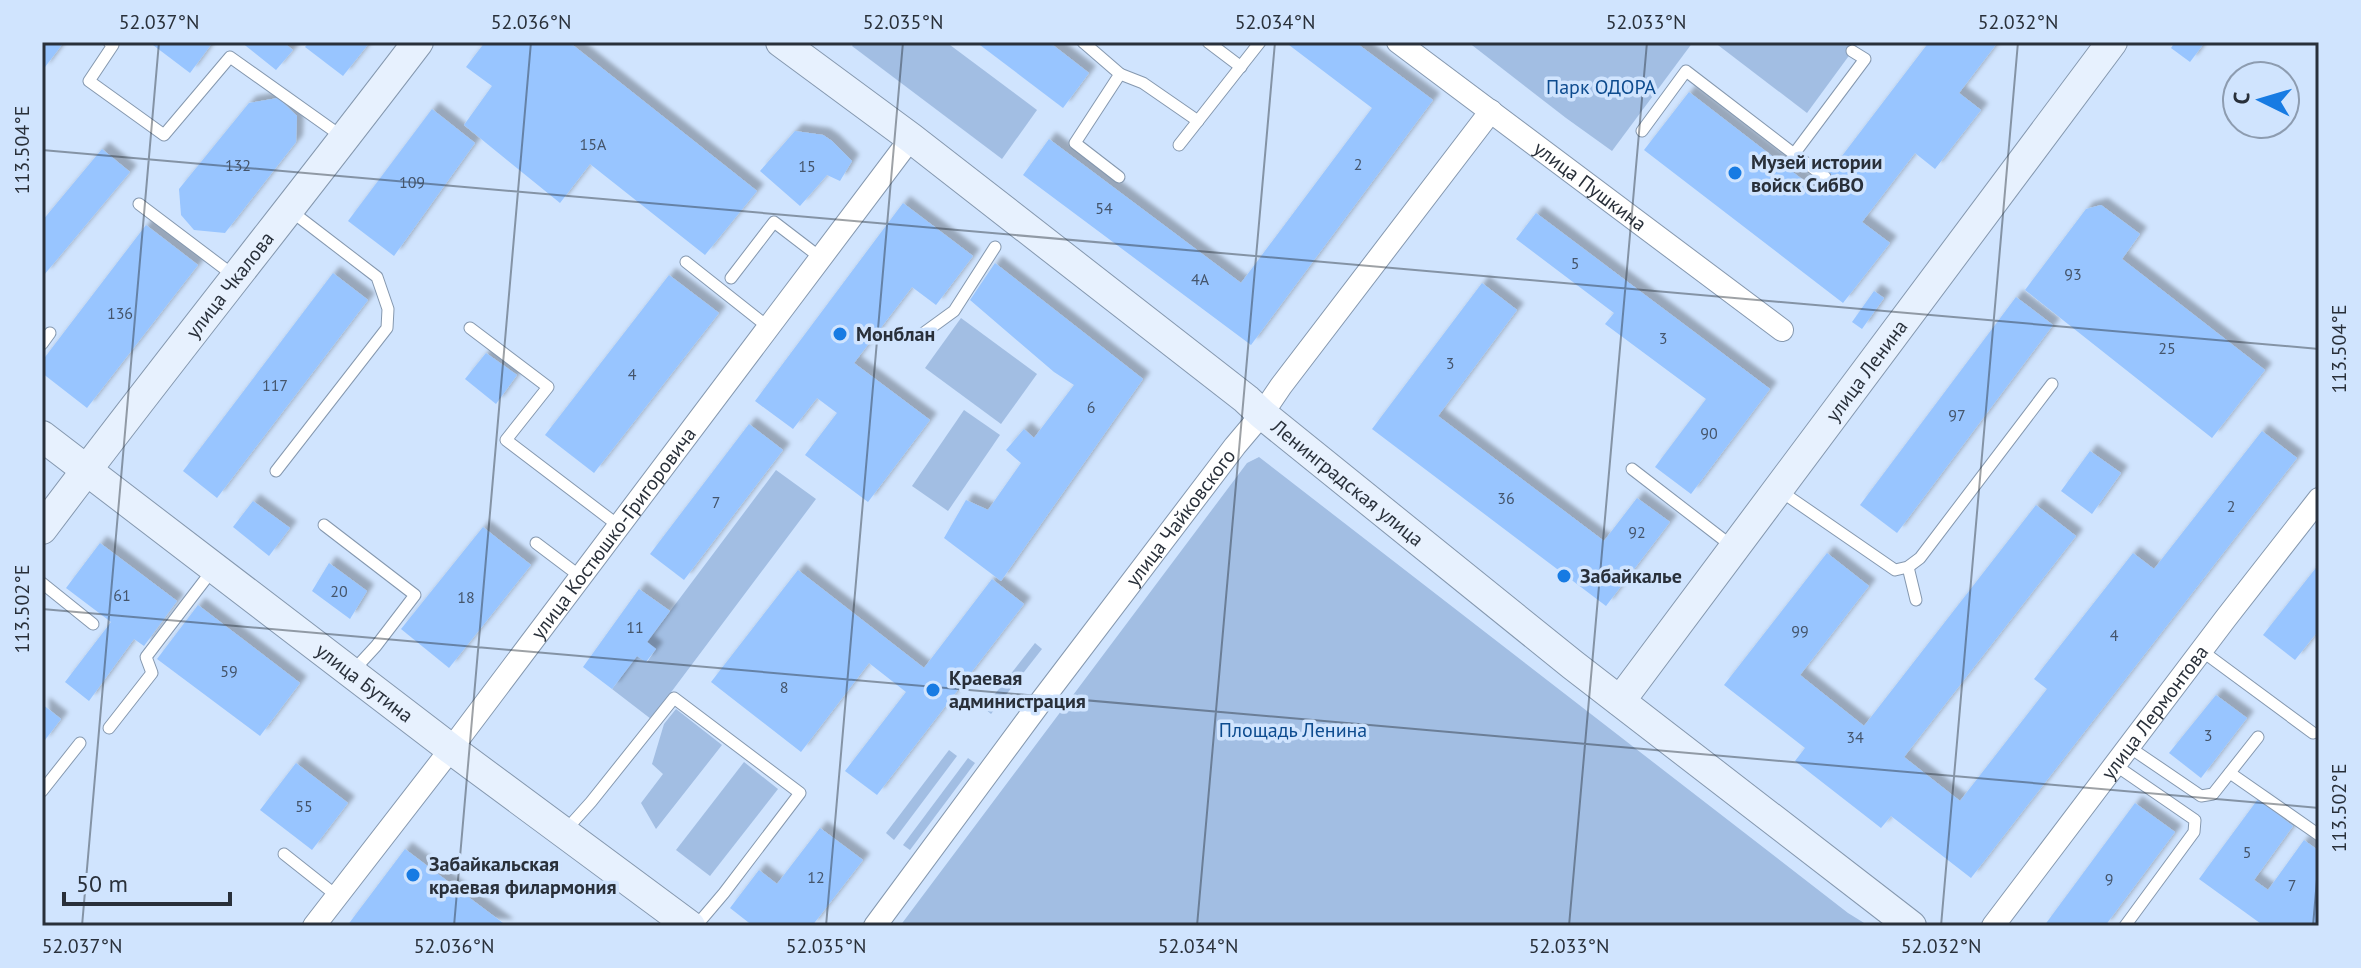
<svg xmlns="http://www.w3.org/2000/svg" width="2361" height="968" font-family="'PT Sans',sans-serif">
	<defs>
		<filter id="shadow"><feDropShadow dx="7" dy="-7" stdDeviation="2" flood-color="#0004"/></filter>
	</defs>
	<rect width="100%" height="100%" fill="#d0e4fe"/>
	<!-- green -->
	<g fill="#a2bee3">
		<polygon points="855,42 946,42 1037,110 1002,159 852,46"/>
		<polygon points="1468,42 1693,42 1612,151 1566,118"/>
		<polygon points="1714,42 1859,42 1807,113"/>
		<polygon points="961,318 1037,374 1001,424 925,368"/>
		<polygon points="964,410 1000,435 948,511 912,486"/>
		<polygon points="1259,457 1848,913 1869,926 900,926 1247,463"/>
		<polygon points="776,470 816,499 651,719 612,689 637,656 647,662 656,649 647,642"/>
		<polygon points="1035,643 1042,649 991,714 984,708"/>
		<polygon points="676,709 722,745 656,829 641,803 663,774 652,764 664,724"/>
		<polygon points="949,750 957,756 894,840 886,833"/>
		<polygon points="968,758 975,763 910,850 903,845"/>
		<polygon points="744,762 778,789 710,876 676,850"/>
	</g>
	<!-- building -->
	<g fill="#98c5ff" filter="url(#shadow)">
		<polygon points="42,42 64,42 42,71"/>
		<polygon points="149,42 213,42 190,73"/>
		<polygon points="241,42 283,42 293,50 276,70"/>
		<polygon points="309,42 370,42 343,76 305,47"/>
		<polygon points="485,42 569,42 757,191 705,255 590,164 560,203 464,125 492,86 466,67"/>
		<polygon points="976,42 1049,42 1089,73 1063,108"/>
		<polygon points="1291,42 1355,42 1433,100 1251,345 1023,175 1049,139 1241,283 1372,108 1289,45"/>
		<polygon points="1929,42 1998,42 1959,93 1981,110 1935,169 1915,153 1862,222 1890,243 1843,303 1644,150 1689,92 1816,190"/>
		<polygon points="2175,42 2205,42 2190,62 2171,48"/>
		<polygon points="278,98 297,116 296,142 225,233 194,230 181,215 179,189 249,103"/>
		<polygon points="432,109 475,143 394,256 348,221"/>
		<polygon points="795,131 823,135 832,141 852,161 840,181 827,175 800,206 760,171"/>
		<polygon points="102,149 130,172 44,275 42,273 42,221"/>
		<polygon points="903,203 973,256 936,305 912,287 854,363 930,420 868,502 805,455 837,413 817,398 793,429 755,401"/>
		<polygon points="2101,205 2140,234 2122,259 2265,370 2212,438 2025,290 2086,209"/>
		<polygon points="1536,213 1770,389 1691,494 1655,467 1706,399 1605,324 1614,313 1516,239"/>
		<polygon points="146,225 198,265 87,408 42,373 42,361"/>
		<polygon points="995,263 1143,379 1001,581 944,538 966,500 988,510 1021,463 1006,450 1024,429 1034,438 1074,385 1054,372 970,300"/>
		<polygon points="333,273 368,300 217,498 183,471"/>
		<polygon points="669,275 719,313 594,473 545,435"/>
		<polygon points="1482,283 1517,310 1438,416 1604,541 1637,498 1670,522 1606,606 1372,429"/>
		<polygon points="1874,291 1884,298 1862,329 1852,322"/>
		<polygon points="2016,297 2053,325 1897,533 1860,505"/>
		<polygon points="486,353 517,375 496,404 465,379"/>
		<polygon points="749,424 783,450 684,580 650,554"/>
		<polygon points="2262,431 2297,458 1971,878 1891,816 1881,828 1795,761 1805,748 1724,685 1827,553 1869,586 1800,675 1864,726 2036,505 2076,536 1904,757 1960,801 2047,689 2034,679 2133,553 2154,569"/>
		<polygon points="2090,451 2121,473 2092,514 2061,491"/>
		<polygon points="253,501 290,528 269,556 233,527"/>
		<polygon points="483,527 531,565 449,668 401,629"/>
		<polygon points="100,543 177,601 144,646 134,639 89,701 65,682 111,622 66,588"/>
		<polygon points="329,563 367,591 350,619 312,591"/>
		<polygon points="2319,564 2319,630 2295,660 2263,635"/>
		<polygon points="798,570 924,668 992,579 1024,604 877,795 845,771 906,692 869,663 801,752 711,682"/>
		<polygon points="639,589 670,611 647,642 656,649 646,662 637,656 612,689 583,667"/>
		<polygon points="198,605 300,683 260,736 157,659"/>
		<polygon points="2216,695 2247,718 2201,778 2169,753"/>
		<polygon points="42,704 61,719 42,744"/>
		<polygon points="296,763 348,803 312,850 260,810"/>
		<polygon points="2258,799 2293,826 2254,880 2268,890 2304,840 2319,851 2319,926 2264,926 2199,879"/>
		<polygon points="2135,803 2175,832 2105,926 2044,926"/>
		<polygon points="820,828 863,860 812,926 753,926 730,908 759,870 777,884"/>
		<polygon points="405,849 475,902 507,926 347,926"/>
	</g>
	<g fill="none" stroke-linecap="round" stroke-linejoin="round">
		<defs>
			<g id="lane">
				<polyline points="109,42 113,45 89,81 164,135 230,57 344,138"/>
				<polyline points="1083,42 1120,74 1075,143 1119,177"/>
				<polyline points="1208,42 1241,67"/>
				<polyline points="1120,74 1143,83 1198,121"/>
				<polyline points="1642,131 1686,71 1794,154"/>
				<polyline points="1179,145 1260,42"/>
				<polyline points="1825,177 1794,154 1865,59 1852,51"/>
				<polyline points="139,204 233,275"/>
				<polyline points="686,262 768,327"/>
				<polyline points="731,278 774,222 821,258"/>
				<polyline points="470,328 548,387 506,440 619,526"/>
				<polyline points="921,335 954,311 995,247"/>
				<polyline points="42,344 50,333"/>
				<polyline points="1632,469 1733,547"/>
				<polyline points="276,471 387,328 388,309 377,277 291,211"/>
				<polyline points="1779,490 1895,570 1908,567 1920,558 2052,384"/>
				<polyline points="324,525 415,595 376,646 352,672"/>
				<polyline points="536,543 581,577"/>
				<polyline points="1908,567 1916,600"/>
				<polyline points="42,583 93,624"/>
				<polyline points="2202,651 2313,733"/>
				<polyline points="109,728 152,673 146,657 214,568"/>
				<polyline points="2129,747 2201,796 2213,794 2258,737"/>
				<polyline points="2115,765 2195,820 2194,832 2125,926"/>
				<polyline points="2230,773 2319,835"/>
				<polyline points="42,791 80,743"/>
				<polyline points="564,832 591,802 674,698 800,793 724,893 696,926"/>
				<polyline points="284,854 337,896"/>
			</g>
			<g id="street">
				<path id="s1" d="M1398,42L1782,330"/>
				<path id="s2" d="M314,926L451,749L911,138"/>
				<path id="s3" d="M875,926L1042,700L1235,446L1262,414L1281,386L1491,111"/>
				<path id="s4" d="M1993,926L2226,618L2319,499"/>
			</g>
			<g id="secondary">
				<path id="s5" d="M781,42L911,138L1246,399L1262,414L1573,665L1911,926"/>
				<path id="s6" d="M42,436L451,749L690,926"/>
				<path id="s7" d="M42,529C165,365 294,205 418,42"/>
				<path id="s8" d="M1620,701L2112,42"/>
			</g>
		</defs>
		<!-- lane casing -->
		<use href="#lane" stroke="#8598af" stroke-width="13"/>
		<!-- street casing -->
		<use href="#street" stroke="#8598af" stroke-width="24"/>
		<!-- secondary casing -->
		<use href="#secondary" stroke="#8598af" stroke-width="32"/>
		<!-- lane -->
		<use href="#lane" stroke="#fff" stroke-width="11"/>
		<!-- street -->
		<use href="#street" stroke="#fff" stroke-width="22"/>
		<!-- secondary -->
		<use href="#secondary" stroke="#e7f1fe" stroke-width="30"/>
	</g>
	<!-- ticks -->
	<path fill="none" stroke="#29303a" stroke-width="2" stroke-opacity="0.45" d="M42,150L2319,349M42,609L2319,808M82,926L159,42M454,926L531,42M826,926L903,42M1197,926L1275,42M1569,926L1647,42M1941,926L2018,42M2313,926L2319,856"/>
	<!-- markers -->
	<g fill="#177be3" stroke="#d0e4fe" stroke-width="3">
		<circle cx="1735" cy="173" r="8"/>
		<circle cx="840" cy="334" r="8"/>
		<circle cx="1564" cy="576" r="8"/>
		<circle cx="933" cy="690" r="8"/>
		<circle cx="413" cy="875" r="8"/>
	</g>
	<g text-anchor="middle" stroke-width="7" stroke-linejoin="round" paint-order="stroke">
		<!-- number labels -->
		<g font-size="16" fill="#45556b">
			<text x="593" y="150">15А</text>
			<text x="1358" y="170">2</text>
			<text x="238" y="171">132</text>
			<text x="807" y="172">15</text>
			<text x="412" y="188">109</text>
			<text x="1104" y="214">54</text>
			<text x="1575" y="269">5</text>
			<text x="2073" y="280">93</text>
			<text x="1200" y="285">4А</text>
			<text x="120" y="319">136</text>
			<text x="1663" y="344">3</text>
			<text x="2167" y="354">25</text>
			<text x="1450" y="369">3</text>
			<text x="632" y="380">4</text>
			<text x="275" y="391">117</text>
			<text x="1091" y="413">6</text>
			<text x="1957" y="421">97</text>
			<text x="1709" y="439">90</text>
			<text x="1506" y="504">36</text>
			<text x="716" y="508">7</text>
			<text x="2231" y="512">2</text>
			<text x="1637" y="538">92</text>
			<text x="339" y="597">20</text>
			<text x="122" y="601">61</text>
			<text x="466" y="603">18</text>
			<text x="635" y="633">11</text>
			<text x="1800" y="637">99</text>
			<text x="2114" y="641">4</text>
			<text x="229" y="677">59</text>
			<text x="784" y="693">8</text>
			<text x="2208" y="741">3</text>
			<text x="1855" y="743">34</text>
			<text x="304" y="812">55</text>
			<text x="2247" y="858">5</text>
			<text x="816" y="883">12</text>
			<text x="2109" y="885">9</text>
			<text x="2292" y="891">7</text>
		</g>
		<!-- park labels -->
		<g font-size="20" fill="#0d4b8e" stroke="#d0e4fe">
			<text x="1601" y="94">Парк ОДОРА</text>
			<text x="1293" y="737">Площадь Ленина</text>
		</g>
		<!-- poi labels -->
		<g font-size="20" font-weight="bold" fill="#29303a" stroke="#d0e4fe" text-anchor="start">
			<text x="1751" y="169">Музей истории<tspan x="1751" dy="23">войск СибВО</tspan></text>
			<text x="856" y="341">Монблан</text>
			<text x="1580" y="583">Забайкалье</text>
			<text x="949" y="685">Краевая<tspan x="949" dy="23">администрация</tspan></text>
			<text x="429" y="871">Забайкальская<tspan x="429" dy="23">краевая филармония</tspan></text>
		</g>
		<!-- street labels -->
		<g font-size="20" fill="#29303a" stroke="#d0e4fe">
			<text dy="7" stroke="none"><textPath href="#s1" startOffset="240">улица Пушкина</textPath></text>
			<text dy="7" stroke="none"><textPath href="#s7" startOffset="308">улица Чкалова</textPath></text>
			<text dy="7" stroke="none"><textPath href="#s8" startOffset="412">улица Ленина</textPath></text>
			<text dy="7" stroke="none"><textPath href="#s5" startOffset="718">Ленинградская улица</textPath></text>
			<text dy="7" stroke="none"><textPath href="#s3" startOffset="510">улица Чайковского</textPath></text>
			<text dy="7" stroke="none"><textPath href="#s2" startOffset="494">улица Костюшко-Григоровича</textPath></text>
			<text dy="7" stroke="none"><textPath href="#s6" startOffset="406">улица Бутина</textPath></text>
			<text dy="7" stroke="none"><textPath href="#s4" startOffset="268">улица Лермонтова</textPath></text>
		</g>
	</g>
	<!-- border -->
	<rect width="2361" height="968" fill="none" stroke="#d0e4fe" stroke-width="88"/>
	<!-- north arrow -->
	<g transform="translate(2261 100) rotate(275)"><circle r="38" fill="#d0e4fe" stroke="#8d9cb0" stroke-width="2"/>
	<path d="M0-6L14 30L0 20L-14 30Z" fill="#177be3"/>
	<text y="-12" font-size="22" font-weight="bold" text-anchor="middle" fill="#29303a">С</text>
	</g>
	<!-- scale -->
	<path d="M64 892v12h166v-12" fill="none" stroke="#29303a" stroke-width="4"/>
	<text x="76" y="892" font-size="24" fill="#29303a" stroke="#d0e4fe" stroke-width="6" paint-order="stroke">50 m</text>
	<rect x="44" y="44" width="2273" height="880" fill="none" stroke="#29303a" stroke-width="3"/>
	<g font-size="20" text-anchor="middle" fill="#29303a">
		<text x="159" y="29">52.037°N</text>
		<text x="531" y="29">52.036°N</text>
		<text x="903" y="29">52.035°N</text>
		<text x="1275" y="29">52.034°N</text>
		<text x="1646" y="29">52.033°N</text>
		<text x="2018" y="29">52.032°N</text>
		<text transform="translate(22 150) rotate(-90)" y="7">113.504°E</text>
		<text transform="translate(2339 349) rotate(-90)" y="7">113.504°E</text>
		<text transform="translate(22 609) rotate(-90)" y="7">113.502°E</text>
		<text transform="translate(2339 808) rotate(-90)" y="7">113.502°E</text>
		<text x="82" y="953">52.037°N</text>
		<text x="454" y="953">52.036°N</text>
		<text x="826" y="953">52.035°N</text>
		<text x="1198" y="953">52.034°N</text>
		<text x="1569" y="953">52.033°N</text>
		<text x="1941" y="953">52.032°N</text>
	</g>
</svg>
